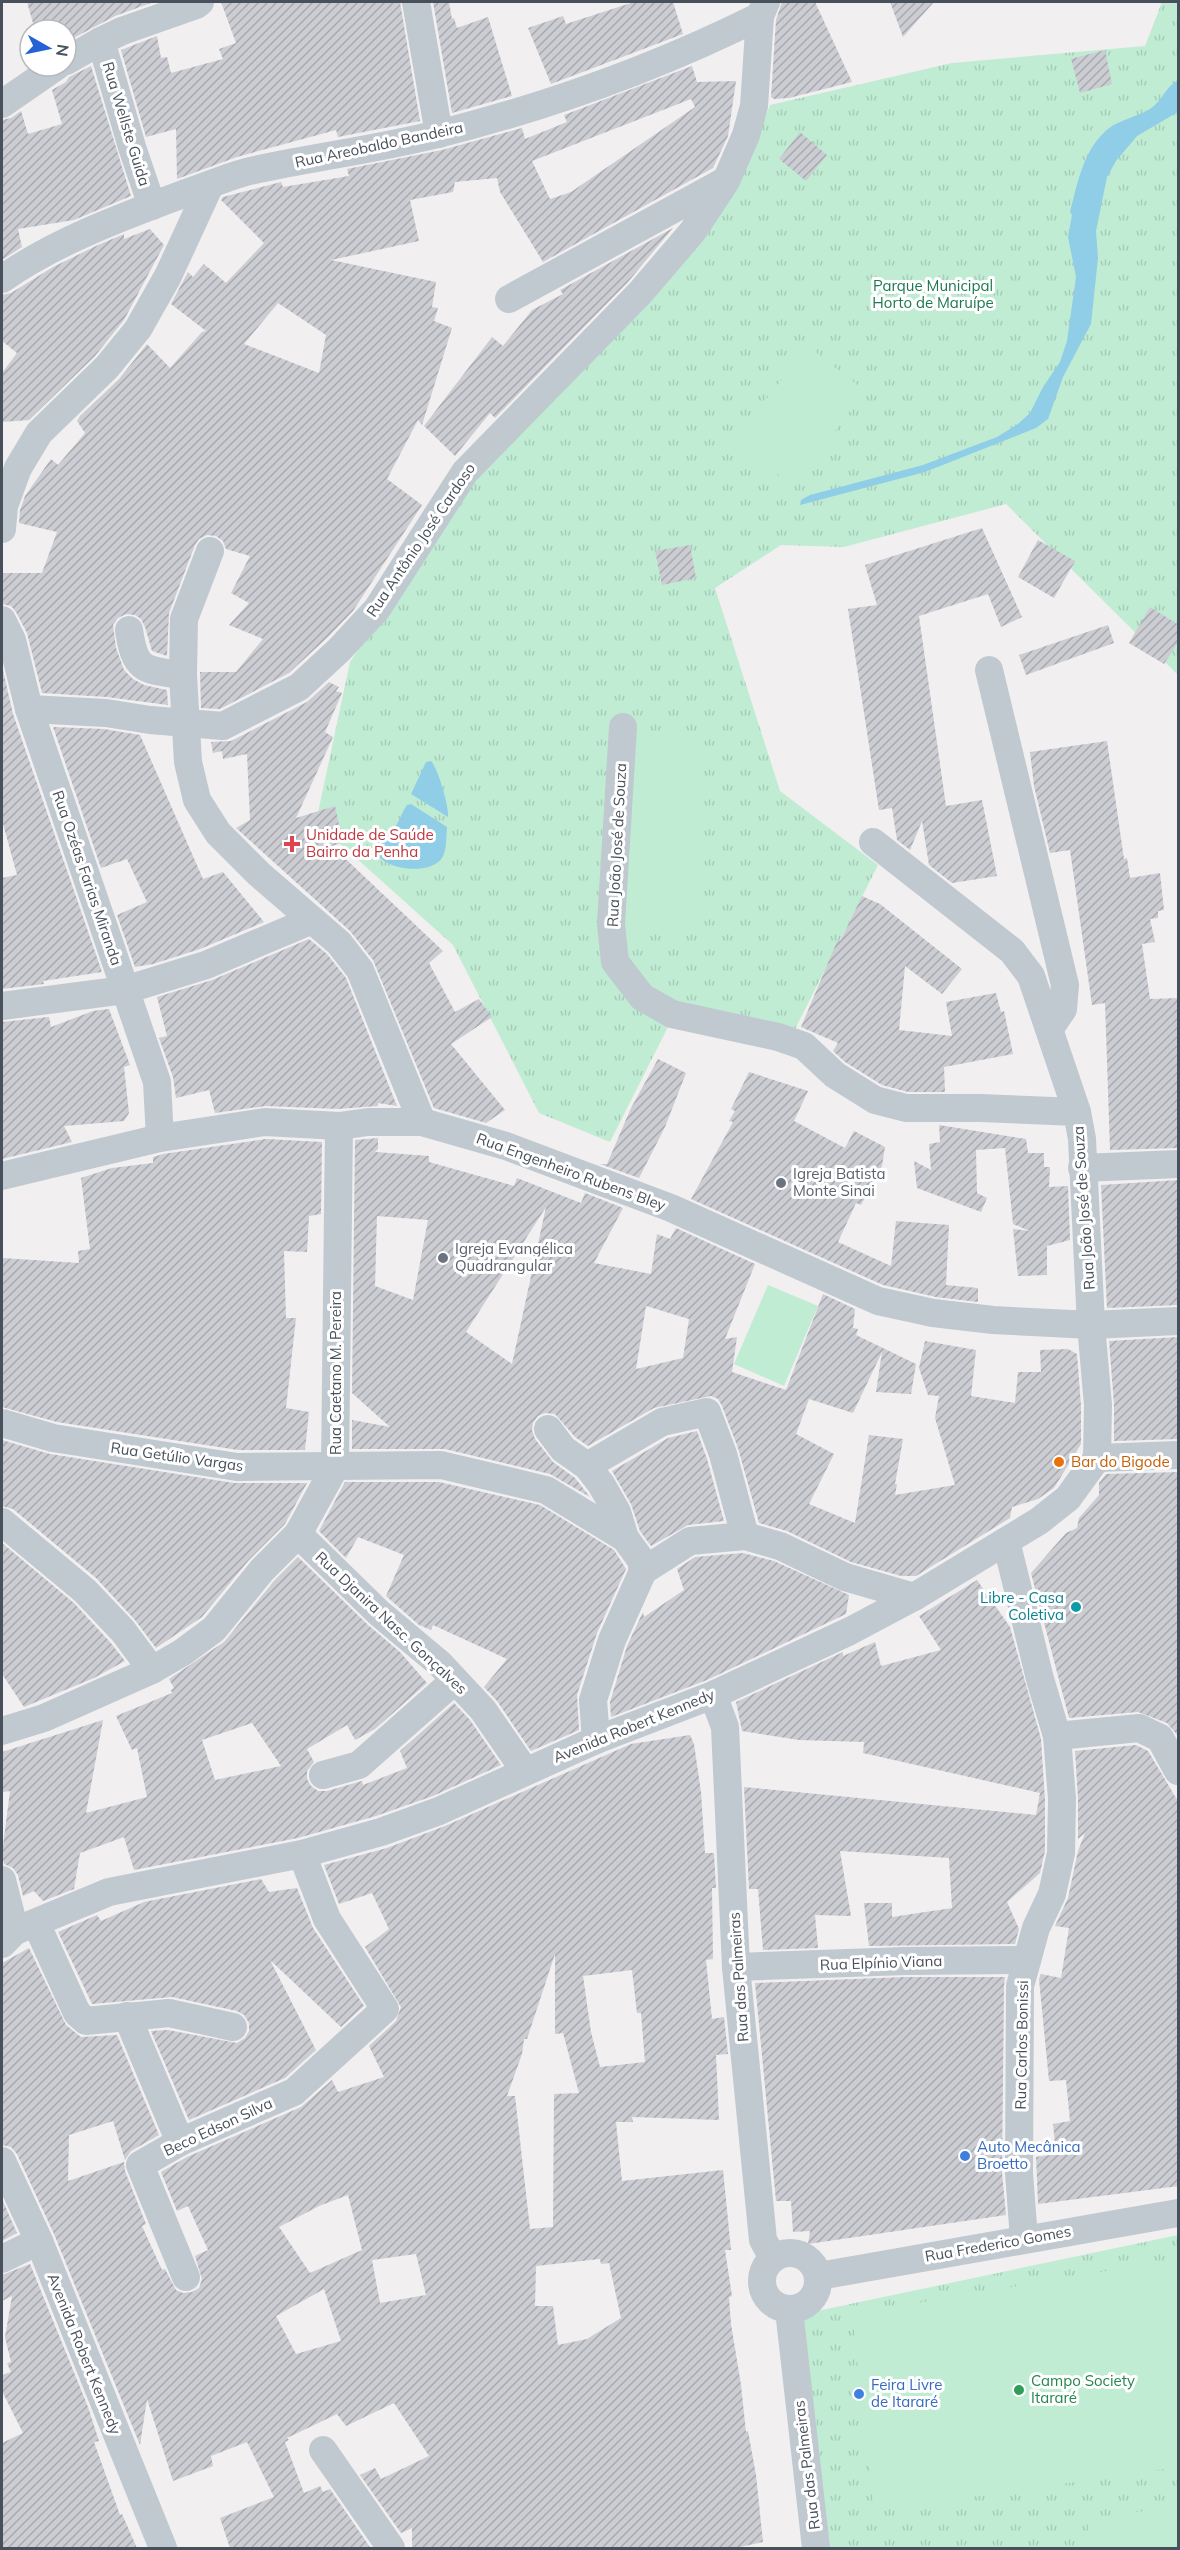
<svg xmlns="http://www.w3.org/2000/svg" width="1180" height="2550" font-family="Mulish,sans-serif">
	<defs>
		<pattern id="grass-tufts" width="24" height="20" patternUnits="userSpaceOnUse" patternTransform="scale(1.5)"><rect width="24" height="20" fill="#c0ecd4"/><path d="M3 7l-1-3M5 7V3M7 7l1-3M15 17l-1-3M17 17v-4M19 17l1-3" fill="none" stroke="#a6ccb8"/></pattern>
		<pattern id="building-hatch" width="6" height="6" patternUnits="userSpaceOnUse" patternTransform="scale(1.5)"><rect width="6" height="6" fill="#cccdd3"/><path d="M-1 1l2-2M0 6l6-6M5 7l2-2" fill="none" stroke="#a8a9ae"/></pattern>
	</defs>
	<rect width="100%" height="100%" fill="#f1efef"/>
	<!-- grass -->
	<g fill="url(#grass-tufts)">
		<polygon points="1162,2 1178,2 1178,675 1006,504 844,547 781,545 715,588 780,791 878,865 792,1035 677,1009 610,1142 539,1113 453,945 316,822 350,662 468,481 754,145 770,105 952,63 1145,46"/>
		<polygon points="1178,2235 1178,2548 825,2548 798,2315"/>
	</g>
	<!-- pitch -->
	<g fill="#c0ecd4">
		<polygon points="808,346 865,391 793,486 734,440"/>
		<polygon points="629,732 701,735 698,928 627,930"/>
		<polygon points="768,1285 818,1306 784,1386 734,1364"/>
		<polygon points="1178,2259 1178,2467 874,2511 852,2314"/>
		<polygon points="1178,2506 1178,2548 1091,2548 1087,2519"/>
	</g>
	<!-- water -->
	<g fill="#90cde6">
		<path d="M1178,80V112L1137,136L1116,161L1107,177L1096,231L1098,258L1091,324L1063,377L1048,419L1036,428L925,472L800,505L801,500L810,495L923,465L997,437L1018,424L1030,413L1043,387L1060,362L1067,341L1076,277L1068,237L1072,215L1070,212C1078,182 1084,145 1112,126C1124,119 1138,116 1150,109C1162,101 1166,86 1178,80Z"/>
		<path d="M431,761C438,769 449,806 448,817L411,794L426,762Z"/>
		<path d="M411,804L447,827C446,836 447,850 442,858C427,879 369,867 375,843C377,836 385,836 390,832C398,827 401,813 407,805Z"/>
	</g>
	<!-- building -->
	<g fill="url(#building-hatch)" fill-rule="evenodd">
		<polygon points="27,2 151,2 151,3 115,16 66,42 66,30 35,30"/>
		<polygon points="221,2 400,2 420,121 338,137 336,130 237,157 177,179 176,129 146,137 121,50 157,36 161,58 167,57 171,73 223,59 219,49 236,43"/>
		<polygon points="433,2 449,2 452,19 454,18 457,28 488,17 512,96 452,113"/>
		<polygon points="634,2 673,2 683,34 551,84 528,28 563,16 566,24"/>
		<polygon points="782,2 815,2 852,82 789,98 774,99 771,97 776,20"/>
		<polygon points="890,2 934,2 903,37"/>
		<polygon points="1105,50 1112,84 1080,93 1071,59"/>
		<polygon points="91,66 131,196 74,220 18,229 22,247 2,260 2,120 11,118 21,111 28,134 62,124 52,90 66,82 69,77"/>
		<path d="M692,66L697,82L736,81L728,136L713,168L543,262L500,192L497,178L455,182L453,192L410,200L419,241L331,260L436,282L432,307L438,308L434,321L452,328L422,425L418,420L387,479L422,505L353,611L327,638L289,673L220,709L201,708L200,672H236L263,639L229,625L249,603L231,593L250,556L226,549L223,541L216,536L207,535L199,539L195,545L169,613L167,656L152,651L145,627L141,619L135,615L126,614L118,618L113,625L116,648L124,670L133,679L144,685L167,690L168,705L107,697L42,693L27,633L16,612L11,606L2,604V573H42L57,532L19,523L20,510L25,496L51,459L58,465L85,433L77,421L80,416L119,379L147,344L170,368L202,332L206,331L171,304L188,272L193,277L204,264L226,283L264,243L221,200L223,197L281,182L283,187L349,176L347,169L442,150L522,128L525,139L567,122L564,115ZM691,99L695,107L571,192L550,199L532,161ZM278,303L326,335L319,373L244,344Z"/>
		<polygon points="800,132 827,155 806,181 779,159"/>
		<polygon points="673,228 628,282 495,418 490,413 455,456 424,426 492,337 503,346 532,310 563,294 560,290"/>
		<polygon points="150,229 164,245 124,320 95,356 29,420 2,422 2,373 17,353 2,341 2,295 11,293 53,267 98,245 124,234 124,239"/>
		<polygon points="982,528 1022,617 1001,627 988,594 919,616 946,806 982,800 997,876 952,883 929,865 922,821 910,850 897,840 892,808 879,810 848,609 877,605 865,565"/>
		<polygon points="1038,540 1075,561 1054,598 1018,577"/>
		<polygon points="690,545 696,578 662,585 655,551"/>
		<polygon points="1150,607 1179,625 1179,641 1164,664 1129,643"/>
		<polygon points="1108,625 1114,643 1026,675 1019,655"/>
		<polygon points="2,666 13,714 102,972 43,981 44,984 2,989 2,878 17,875 2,820"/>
		<polygon points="329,682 339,687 336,691 342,693 325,732 333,737 296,818 335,806 339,825 346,841 332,846 443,951 429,963 455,1012 479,999 492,1017 451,1044 505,1110 486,1123 434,1108 373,960 350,931 236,828 250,820 247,754 223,759 222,751 213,753 211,742 231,741 307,702"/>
		<polygon points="53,727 104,729 140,735 203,879 223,872 264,922 200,949 153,964 135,967 117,915 147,902 127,859 101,868"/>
		<polygon points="1107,741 1124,859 1127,858 1130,878 1160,873 1164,910 1158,911 1158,918 1150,919 1155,942 1142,944 1150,999 1179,998 1179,1148 1110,1150 1105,1003 1092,1005 1070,850 1050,853 1034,786 1030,752"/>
		<polygon points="862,896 880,904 962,969 942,994 905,966 899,1030 952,1036 946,1002 996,993 1001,1012 1004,1011 1013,1054 944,1067 945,1092 908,1092 882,1085 845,1062 833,1051 838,1043 801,1027 838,939 840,941"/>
		<polygon points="309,939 327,954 346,978 397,1106 378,1103 378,1106 338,1109 266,1106 215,1113 209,1090 176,1098 173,1077 159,1038 167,1036 157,997 212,980"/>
		<polygon points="109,1009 130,1065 124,1067 129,1113 124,1121 64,1126 72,1142 2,1159 2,1022 49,1017 51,1027 93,1011"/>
		<polygon points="658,1059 686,1073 665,1127 639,1178 600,1164 607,1164 631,1108"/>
		<polygon points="749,1072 808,1091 794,1121 845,1148 854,1131 885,1147 882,1166 861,1205 856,1203 838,1242 891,1266 896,1221 949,1225 946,1285 978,1288 978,1302 936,1297 883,1285 691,1199 733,1122 729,1121 735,1111 731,1109"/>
		<polygon points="939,1125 1026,1139 1028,1153 1044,1153 1044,1167 1050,1167 1049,1187 1068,1186 1070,1240 1047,1246 1047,1275 1018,1276 1013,1229 1030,1231 1013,1224 1005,1148 976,1150 977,1193 987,1198 981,1212 917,1188 914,1161 931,1170 929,1144 940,1142"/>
		<path d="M378,1138V1149L375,1152L429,1156V1162L514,1186L517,1178L581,1203L585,1193L623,1208L594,1263L651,1274L657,1234L670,1239L676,1228L755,1264L725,1339L737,1337L732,1372L786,1390L823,1294L855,1309L853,1328L858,1329L856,1335L916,1364L911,1394L876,1392L882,1352L853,1413L809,1399L796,1434L834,1454L809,1504L855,1523L869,1435L903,1439L895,1484H897L895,1495L955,1485L935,1418L939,1396L928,1395L919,1368L925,1341L976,1350L971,1396L1015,1403L1018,1372H1041L1040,1350L1068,1349L1077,1354L1081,1406V1444L1054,1488L1038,1499L1012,1507L1010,1518L916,1576H901L851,1562L787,1531L759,1523L738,1448L722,1406L718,1399L711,1396L654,1408L588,1446L575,1437L555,1414L545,1413L538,1416L533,1423L532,1430L535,1439L553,1462L575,1478L590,1497L550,1474L445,1449H352V1420L390,1427L352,1393L355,1140ZM546,1207L512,1364L466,1332ZM377,1216L428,1220L413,1300L375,1286ZM646,1306L689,1319L683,1358L636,1369Z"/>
		<polygon points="266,1139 322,1142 321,1214 309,1216 307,1252 284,1251 286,1318 296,1318 286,1408 309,1412 305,1450 238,1450 57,1422 2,1407 2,1258 79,1263 78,1251 90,1249 81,1178 112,1168 153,1163 153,1157 163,1154"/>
		<polygon points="1179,1180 1179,1305 1107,1308 1101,1185"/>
		<polygon points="1179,1337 1179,1439 1114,1441 1114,1404 1109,1341"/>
		<polygon points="697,1431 707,1459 724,1521 688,1525 651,1546 640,1531 631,1504 612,1471 668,1438"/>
		<polygon points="2,1440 50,1454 234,1483 307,1483 285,1524 249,1560 202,1617 156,1648 135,1620 96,1578 13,1509 2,1506"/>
		<polygon points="1179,1472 1179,1737 1167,1723 1138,1712 1069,1718 1031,1573 1066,1533 1077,1528 1079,1518 1099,1495 1099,1483 1106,1474"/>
		<polygon points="345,1482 439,1482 540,1505 614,1550 626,1569 597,1633 577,1695 579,1730 531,1751 497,1701 484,1687 507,1659 433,1625 431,1630 419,1625 386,1596 404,1555 358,1537 346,1558 319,1531"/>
		<polygon points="2,1543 74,1603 110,1642 125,1661 94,1678 24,1707 2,1674"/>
		<polygon points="743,1553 774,1561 849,1595 846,1614 707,1680 611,1717 610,1702 627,1646 643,1612 644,1617 684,1590 677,1569 695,1557"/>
		<path d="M298,1557L368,1625L400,1652L427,1683L375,1729L355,1740L347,1725L307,1749L314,1762L307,1771V1779L311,1786L318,1791H327L362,1781L363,1785L407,1768L400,1751L454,1703L470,1720L501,1765L433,1796L376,1816L298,1838L134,1870L124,1837L80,1853L74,1889L43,1901L34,1891L23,1896L18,1875L13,1868L4,1864L2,1854L10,1791L2,1792V1752L103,1720L86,1813L147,1797L137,1748L132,1750L116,1716L172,1693L171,1690L174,1688L169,1679L224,1642L274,1581ZM252,1723L281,1766L215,1780L202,1740Z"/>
		<polygon points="977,1580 988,1596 987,1599 994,1604 1010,1627 1041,1739 1045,1800 1045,1851 1040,1873 1007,1902 1019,1929 1015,1944 869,1946 864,1903 892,1903 892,1917 952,1908 949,1858 840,1851 851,1916 815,1915 818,1948 763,1950 758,1889 749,1889 744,1787 1036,1815 1040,1793 863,1753 864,1742 799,1740 742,1731 736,1702 843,1652 843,1656 875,1642 881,1666 941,1650 919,1616"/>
		<path d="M690,1735L694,1744L701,1792L705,1853H714L716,1888H712L713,1959L706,1960L712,2019L724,2017L728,2054L716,2055L719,2120L632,2117L633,2122H616L622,2181L723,2170L731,2250H725L732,2296L729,2297L731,2324L741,2385L746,2432L748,2431L756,2475L763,2542L736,2548H412V2528L401,2533L360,2475L375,2468L381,2479L429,2456L394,2403L346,2426L337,2414L287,2438L289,2440L285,2442L304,2493L320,2486L323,2492L330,2489L370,2547L230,2548L220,2518L274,2497L247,2442L211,2456L213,2466L173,2481L147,2399L140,2445L54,2234L17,2154L11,2147L2,2145V1963L29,1948L66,2025L81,2037L117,2035L159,2135L131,2151L125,2160L113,2121L69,2135L68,2181L124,2162L125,2171L146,2224L142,2226L162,2270L165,2269L176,2290L183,2293L192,2292L199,2288L202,2279L195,2256L208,2250L188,2206L177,2211L161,2172L187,2157L301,2107L332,2080L338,2092L384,2077L369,2046L396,2021L401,2007L365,1947L389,1929L372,1893L339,1904L324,1865L387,1848L445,1826L631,1744ZM555,1954V2034L563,2033L579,2093L554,2094L553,2227L530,2229L515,2096H507L522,2054L524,2039H527ZM632,1970L637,2013H641L645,2062L600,2067L591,2032L583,1976ZM348,2195L362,2250L310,2273L279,2227L319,2206ZM416,2254L426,2295L380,2303L372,2260ZM600,2259L601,2264L609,2263L621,2318L587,2339L558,2345L553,2306H535L536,2266ZM324,2289L341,2341L296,2354L276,2316Z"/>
		<polygon points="1136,1745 1148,1751 1179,1803 1179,2186 1038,2204 1036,2157 1056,2154 1053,2124 1070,2121 1066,2080 1049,2081 1039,1979 1041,1974 1061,1978 1069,1928 1055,1926 1068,1898 1078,1851 1085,1833 1078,1839 1078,1798 1075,1751"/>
		<polygon points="261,1879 269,1892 297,1888 313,1928 364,2006 341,2027 270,1960 316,2050 285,2078 189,2120 151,2031 168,2030 237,2043 245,2038 249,2031 249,2023 244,2015 237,2011 172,1997 92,2004 58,1932 97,1915 101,1921 144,1902"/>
		<polygon points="905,1977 1005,1977 1004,1986 1002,2173 1006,2215 808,2244 810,2231 793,2232 791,2201 776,2201 755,1983"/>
		<polygon points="2,2199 17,2233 2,2241"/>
		<polygon points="30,2264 88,2407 99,2441 94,2442 120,2515 122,2514 137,2548 2,2548 2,2443 23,2433 2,2391 2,2375 11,2372 7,2363 11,2362 5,2337 12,2296 2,2301 2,2275"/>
	</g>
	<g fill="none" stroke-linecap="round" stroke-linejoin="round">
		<!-- minor -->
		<g stroke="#c0c8d0" stroke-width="28">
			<polyline points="416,2 439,134"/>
			<polyline points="66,61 101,41"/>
			<polyline points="2,104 57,66"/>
			<polyline points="152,206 132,147 101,41 122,31 196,5 200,2"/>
			<path d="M2,279C56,241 124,216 186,193C207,186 229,176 250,171C314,157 379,149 442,133C552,105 658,67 760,16"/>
			<polyline points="509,299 723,182"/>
			<polyline points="2,529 4,506 18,468 39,433 107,367 138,329 168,276 210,185"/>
			<polyline points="210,551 184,619 183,675 188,762 197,800 218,833 259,874 339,943 360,970 422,1122"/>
			<polyline points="2,620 12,640 29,709 157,1082 160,1138"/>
			<path d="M129,630C135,672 145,670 183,675"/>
			<polyline points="989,670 1065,985 1063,1009 1050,1028"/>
			<polyline points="29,709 106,713 150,720 223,726 299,687 339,650 377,609 465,472 640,293 693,231 726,181 746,135 754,106 760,16 766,2"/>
			<polyline points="873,842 1012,951 1031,976 1077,1112"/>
			<polyline points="2,1006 125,990 206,965 312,920"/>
			<polyline points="1082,1168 1178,1164"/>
			<polyline points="2,1176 160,1138 265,1122 339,1126 368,1122 422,1122 506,1146 671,1208 878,1301 933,1313 993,1320 1091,1325 1178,1321"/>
			<polyline points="2,1423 53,1438 237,1467 441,1465 546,1490 625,1538 641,1560 643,1571"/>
			<polyline points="548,1429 563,1449 587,1466 601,1484 617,1512 625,1538"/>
			<polyline points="1097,1458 1178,1455"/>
			<polyline points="587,1466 662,1422 707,1412 723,1454 745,1536"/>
			<polyline points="2,1522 85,1591 123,1631 152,1670"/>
			<polyline points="298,1534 379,1613 440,1664 483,1710 525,1771"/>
			<polyline points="1006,1541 1040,1679 1057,1736 1062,1799 1061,1853 1052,1894 1036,1928 1020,1986 1019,2173 1024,2239"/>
			<polyline points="713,1695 725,1727 736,1967 763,2240 773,2258"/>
			<polyline points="2,1731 44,1718 152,1670 183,1652 214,1629 262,1570 298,1534 335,1467 339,1126"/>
			<polyline points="1057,1736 1139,1728 1160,1738 1178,1771"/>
			<polyline points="596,1740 593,1700 612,1640 643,1571 690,1541 745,1536 780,1546 845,1577 914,1597"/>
			<polyline points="323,1775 359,1765 454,1681"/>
			<polyline points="2,1880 15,1931"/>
			<polyline points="36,1923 77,2013 86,2021 169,2013 233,2027"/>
			<polyline points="2,1944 15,1931 109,1892 302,1854 381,1832 439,1811 596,1740 713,1695 850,1631 914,1597 1039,1521 1068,1498 1097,1458 1098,1405 1091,1325 1082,1139 1077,1112 980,1108 906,1108 875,1100 835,1075 804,1046 778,1037 672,1014 642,997 615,962 611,924 623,727"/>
			<polyline points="736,1967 905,1961 1027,1960"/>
			<polyline points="127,2016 180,2142"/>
			<polyline points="2,2161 39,2241 163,2548"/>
			<circle cx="790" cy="2281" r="28"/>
			<polyline points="2,2259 39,2241"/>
			<polyline points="819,2276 1178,2213"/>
			<polyline points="186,2277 140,2165 180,2142 294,2092 385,2009 327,1919 302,1854"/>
			<polyline points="789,2310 816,2548"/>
			<polyline points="323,2450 391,2548"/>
		</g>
	</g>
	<!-- markers -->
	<path fill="#e0444e" stroke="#fff" stroke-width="2" d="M289 835h6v6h6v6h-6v6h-6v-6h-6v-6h6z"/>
	<g fill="#6b7280" stroke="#fff" stroke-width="2">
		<circle cx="781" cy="1183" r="6"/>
		<circle cx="443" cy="1258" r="6"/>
	</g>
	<circle fill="#e8710a" stroke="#fff" stroke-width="2" cx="1059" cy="1462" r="6"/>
	<circle fill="#0f9aa8" stroke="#fff" stroke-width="2" cx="1076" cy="1607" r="6"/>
	<g fill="#3f7fe0" stroke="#fff" stroke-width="2">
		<circle cx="965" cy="2156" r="6"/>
		<circle cx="859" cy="2394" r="6"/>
	</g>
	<circle fill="#2e9e5b" stroke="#fff" stroke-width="2" cx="1019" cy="2390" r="6"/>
	<g text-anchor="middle" stroke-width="6" stroke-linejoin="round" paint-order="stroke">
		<!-- street labels -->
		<g font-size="15" fill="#48505b" stroke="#fff">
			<text transform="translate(126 124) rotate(73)" y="5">Rua Wellste Guida</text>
			<text transform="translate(379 145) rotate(-12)" y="5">Rua Areobaldo Bandeira</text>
			<text transform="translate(421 540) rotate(-56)" y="5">Rua Antônio José Cardoso</text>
			<text transform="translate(617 845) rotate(-87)" y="5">Rua João José de Souza</text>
			<text transform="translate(87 878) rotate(71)" y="5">Rua Ozéas Farias Miranda</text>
			<text transform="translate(571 1172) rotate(20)" y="5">Rua Engenheiro Rubens Bley</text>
			<text transform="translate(1084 1208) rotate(-94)" y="5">Rua João José de Souza</text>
			<text transform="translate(336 1373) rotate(-90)" y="5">Rua Caetano M. Pereira</text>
			<text transform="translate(177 1457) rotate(8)" y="5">Rua Getúlio Vargas</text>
			<text transform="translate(391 1623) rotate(43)" y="5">Rua Djanira Nasc. Gonçalves</text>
			<text transform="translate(634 1726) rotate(-22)" y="5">Avenida Robert Kennedy</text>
			<text transform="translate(881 1963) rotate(-2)" y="5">Rua Elpínio Viana</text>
			<text transform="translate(739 1977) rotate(-94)" y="5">Rua das Palmeiras</text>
			<text transform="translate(1022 2045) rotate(-89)" y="5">Rua Carlos Bonissi</text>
			<text transform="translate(218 2127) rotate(-25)" y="5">Beco Edson Silva</text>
			<text transform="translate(998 2244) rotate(-10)" y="5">Rua Frederico Gomes</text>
			<text transform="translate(84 2354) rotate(68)" y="5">Avenida Robert Kennedy</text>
			<text transform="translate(807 2465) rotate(-97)" y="5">Rua das Palmeiras</text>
		</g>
		<!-- park labels -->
		<g font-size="15" fill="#1d7852" stroke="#fff">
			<text x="933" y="291">Parque Municipal<tspan x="933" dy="17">Horto de Maruípe</tspan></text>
		</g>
		<!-- health labels -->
		<g font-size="15" fill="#be3a42" stroke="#fff" text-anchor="start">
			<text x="306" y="840">Unidade de Saúde<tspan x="306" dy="17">Bairro da Penha</tspan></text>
		</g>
		<!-- worship labels -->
		<g font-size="15" fill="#5b616d" stroke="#fff" text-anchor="start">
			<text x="793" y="1179">Igreja Batista<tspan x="793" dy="17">Monte Sinai</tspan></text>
			<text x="455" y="1254">Igreja Evangélica<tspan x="455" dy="17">Quadrangular</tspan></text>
		</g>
		<!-- food labels -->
		<g font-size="15" fill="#c56008" stroke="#fff" text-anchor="start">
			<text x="1071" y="1467">Bar do Bigode</text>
		</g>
		<!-- culture labels -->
		<g font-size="15" fill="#0d838f" stroke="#fff" text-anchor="end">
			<text x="1064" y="1603">Libre - Casa<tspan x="1064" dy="17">Coletiva</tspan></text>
		</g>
		<!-- shop labels -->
		<g font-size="15" fill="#366cbe" stroke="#fff" text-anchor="start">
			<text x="977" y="2152">Auto Mecânica<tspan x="977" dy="17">Broetto</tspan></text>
			<text x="871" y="2390">Feira Livre<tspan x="871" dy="17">de Itararé</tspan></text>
		</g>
		<!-- leisure labels -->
		<g font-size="15" fill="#27864d" stroke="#fff" text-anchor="start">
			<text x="1031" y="2386">Campo Society<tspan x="1031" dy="17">Itararé</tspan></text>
		</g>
	</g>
	<!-- border -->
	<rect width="1180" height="2550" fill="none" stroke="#48505b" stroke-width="6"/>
	<!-- north arrow -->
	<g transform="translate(48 48) rotate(99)"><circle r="28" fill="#ffffff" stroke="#b6b9bd" stroke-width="1.5"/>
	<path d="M0-4.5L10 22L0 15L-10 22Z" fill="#2563d5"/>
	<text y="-9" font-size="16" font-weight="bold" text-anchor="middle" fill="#48505b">N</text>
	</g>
</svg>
